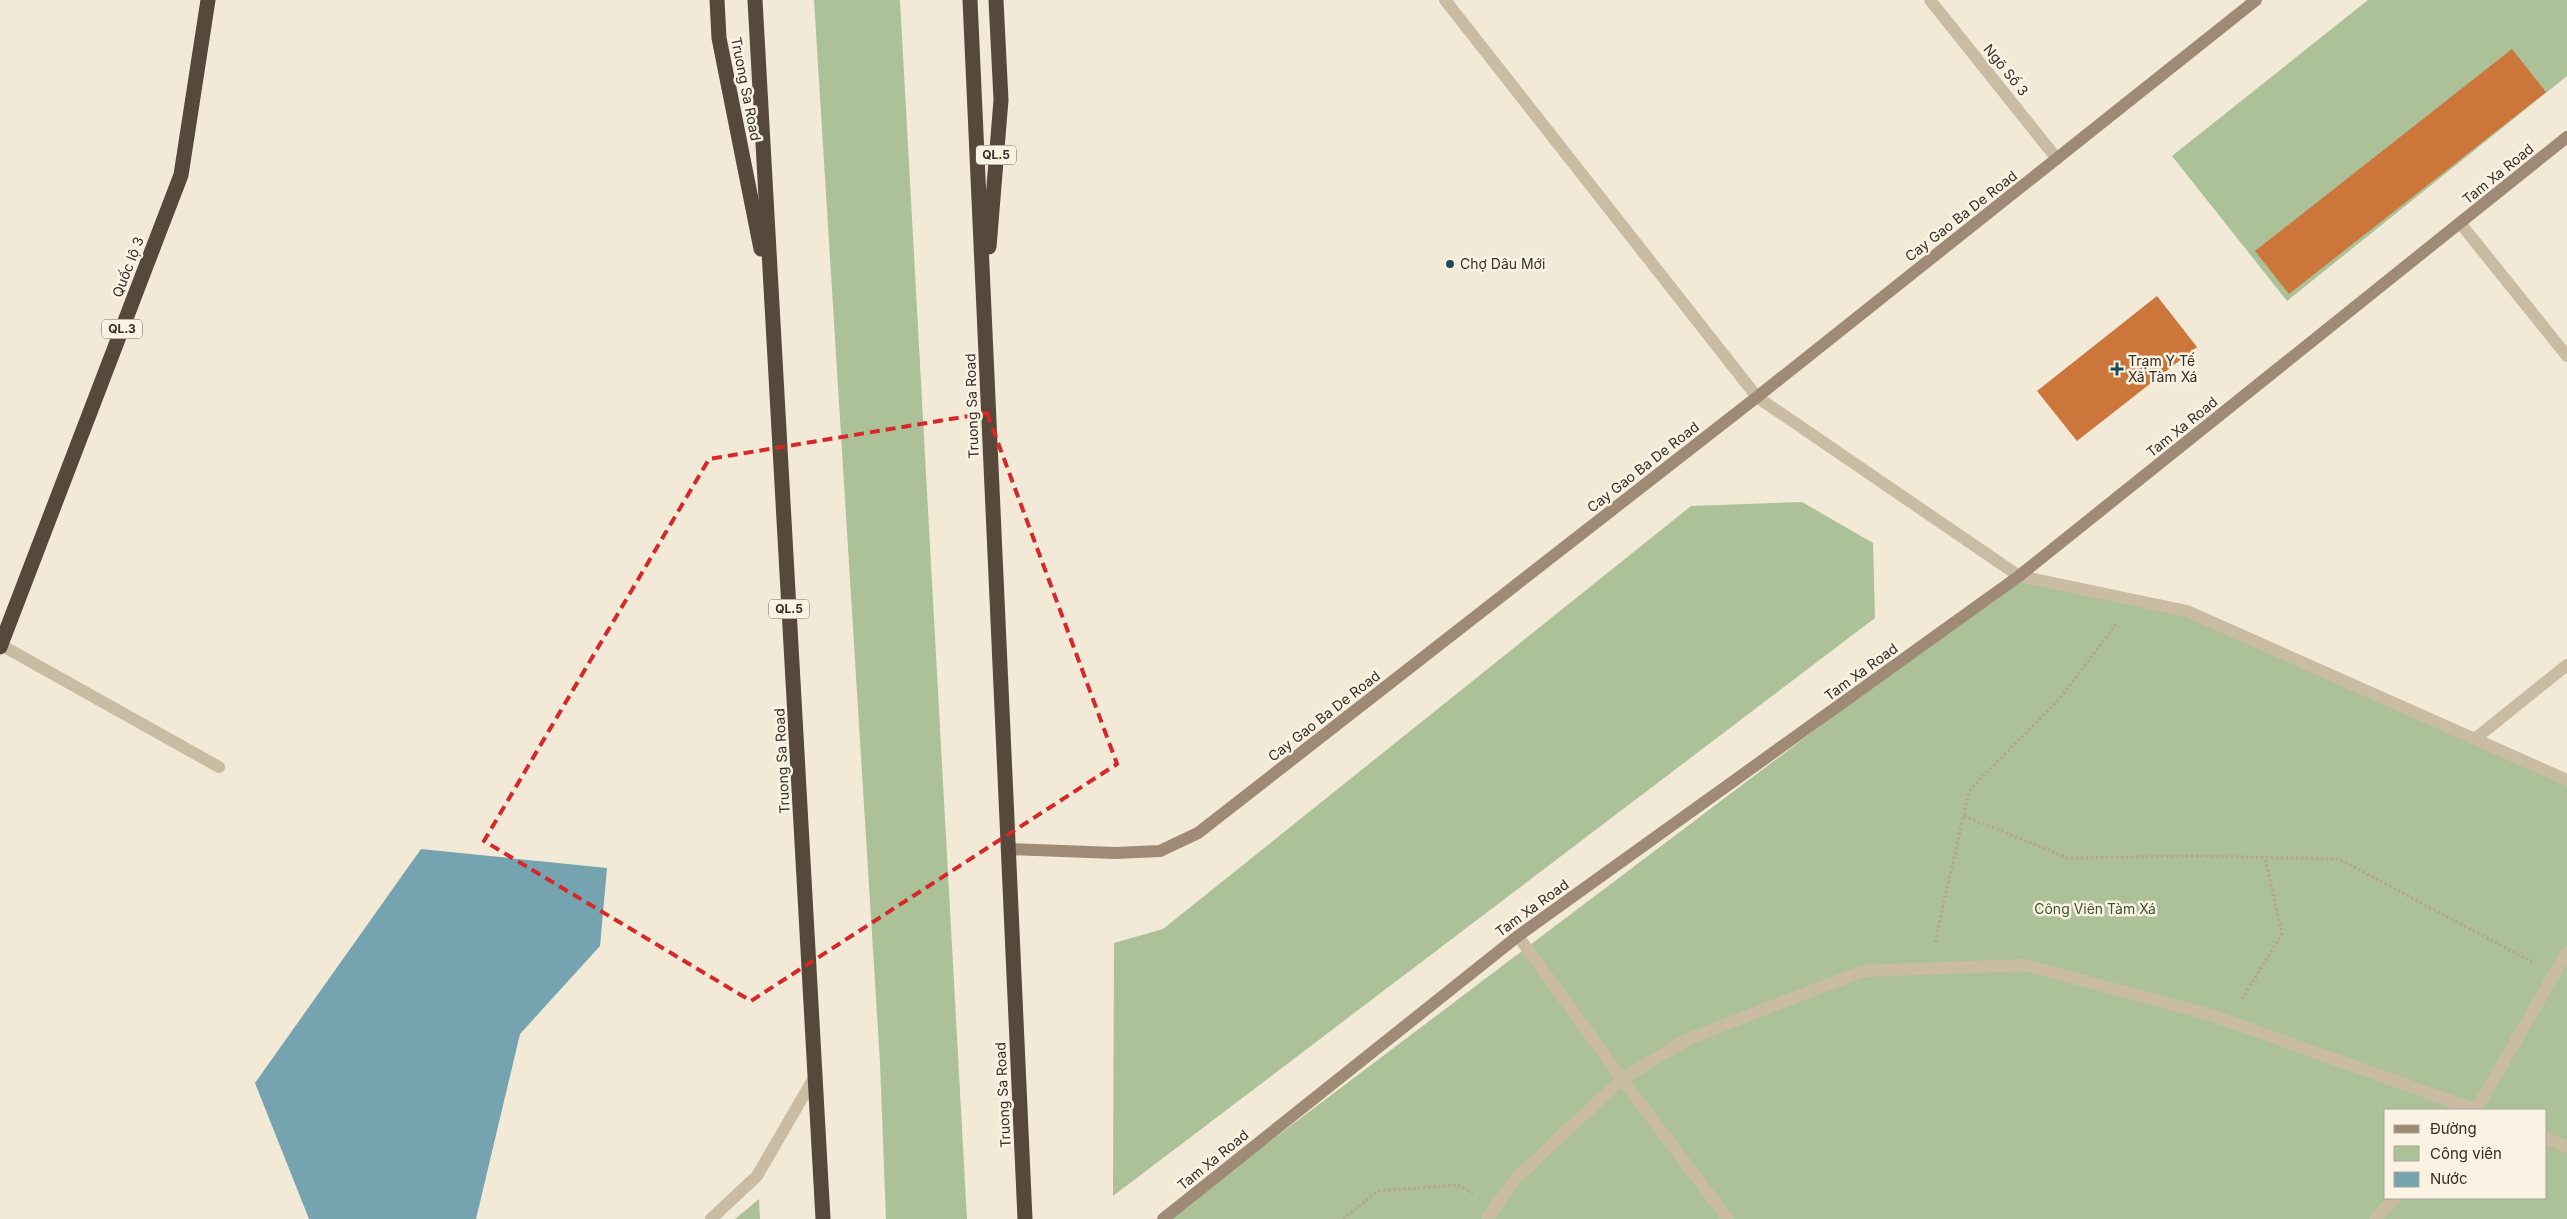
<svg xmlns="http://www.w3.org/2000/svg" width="2567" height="1219" font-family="Inter,sans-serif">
	<rect width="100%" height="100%" fill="#f2ead7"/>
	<!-- green -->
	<g fill="#acc197" fill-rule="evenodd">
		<polygon points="814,0 900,0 967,1219 886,1219 880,1063"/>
		<polygon points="2368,0 2567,0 2567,76 2287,301 2172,156"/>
		<polygon points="1802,502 1873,543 1875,618 1113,1196 1114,943 1163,929 1691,506"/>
		<path d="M2019,576L2187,611L2567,782V1219H1167ZM2386,1110H2546V1198H2386Z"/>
		<polygon points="759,1199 760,1219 735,1219"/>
	</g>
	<!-- water -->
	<polygon fill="#75a4b0" points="421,849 607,868 600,946 520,1034 476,1219 309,1219 255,1083"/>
	<!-- building -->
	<g fill="#cc763c">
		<polygon points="2512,49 2546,92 2289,294 2255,251"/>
		<polygon points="2157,296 2197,347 2077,441 2037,391"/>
	</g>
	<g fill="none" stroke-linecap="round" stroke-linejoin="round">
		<!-- path -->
		<g stroke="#b6a68d" stroke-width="3" stroke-dasharray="2.5 2.5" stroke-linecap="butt">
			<polyline points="1964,816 2068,858 2195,856 2339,859 2532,962"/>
			<polyline points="1935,942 1969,791 2062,696 2117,623"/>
			<polyline points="2242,999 2282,934 2265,857"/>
			<polyline points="1343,1219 1378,1191 1457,1185 1473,1193"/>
		</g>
		<!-- street -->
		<g stroke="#cabca3" stroke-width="12">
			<polyline points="1445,0 1757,397 2019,576 2187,611 2567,780"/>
			<polyline points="1930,0 2057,159"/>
			<polyline points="2460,223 2567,356"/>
			<polyline points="1,645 219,767"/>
			<polyline points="2476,738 2567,665"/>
			<polyline points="1518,936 1622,1079 1728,1219"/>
			<polyline points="2546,1138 2567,1147"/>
			<polyline points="711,1219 757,1176 815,1076"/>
			<polyline points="1487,1219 1515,1179 1622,1079 1688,1039 1863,971 2025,965 2211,1015 2476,1110 2567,952"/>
			<polyline points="2375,1219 2395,1198"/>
		</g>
		<!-- secondary -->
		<g stroke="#9e8a75" stroke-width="12">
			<polyline points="1007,849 1115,853 1160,851 1198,833 1757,397 2256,0"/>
			<polyline points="1163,1219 1518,936 2019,576 2567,137"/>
		</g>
		<!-- highway -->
		<g stroke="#56493c" stroke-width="15">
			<polyline points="717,0 719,38 761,249"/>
			<polyline points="755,0 823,1219"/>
			<polyline points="970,0 1025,1219"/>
			<polyline points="989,247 1001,100 996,0"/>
			<polyline points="0,647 181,175 208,0"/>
		</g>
	</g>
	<!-- marked area -->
	<path fill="none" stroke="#d62828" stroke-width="4" stroke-dasharray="10 6" stroke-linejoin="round" d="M987,413L1117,764L751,1001L484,841L709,459Z"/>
	<!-- markers -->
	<g fill="#194a58" stroke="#faf3e4" stroke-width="2">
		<circle cx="1450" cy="264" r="5"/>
		<path d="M2114.5 361.5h5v5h5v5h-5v5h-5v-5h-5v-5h5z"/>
	</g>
	<g text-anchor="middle" stroke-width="5" stroke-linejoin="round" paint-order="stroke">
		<!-- shield labels -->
		<g fill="#faf3e4" stroke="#70685f" stroke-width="1">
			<rect x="976" y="145.5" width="40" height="19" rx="4"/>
			<rect x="102" y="319.5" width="40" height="19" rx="4"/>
			<rect x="769" y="599.5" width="40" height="19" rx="4"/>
		</g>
		<g font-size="12" font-weight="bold" fill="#352d26">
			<text x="996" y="159">QL.5</text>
			<text x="122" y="333">QL.3</text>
			<text x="789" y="613">QL.5</text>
		</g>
		<!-- street labels -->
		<g font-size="14" fill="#352d26" stroke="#faf3e4">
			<text transform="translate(2006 70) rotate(51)" y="5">Ngõ Số 3</text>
			<text transform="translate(746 89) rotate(79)" y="5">Truong Sa Road</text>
			<text transform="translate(2498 174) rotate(-39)" y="5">Tam Xa Road</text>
			<text transform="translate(1961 216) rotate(-38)" y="5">Cay Gao Ba De Road</text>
			<text transform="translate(128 267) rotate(-69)" y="5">Quốc lộ 3</text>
			<text transform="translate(972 406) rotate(-92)" y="5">Truong Sa Road</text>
			<text transform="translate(2182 427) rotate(-39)" y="5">Tam Xa Road</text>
			<text transform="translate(1643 467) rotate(-38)" y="5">Cay Gao Ba De Road</text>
			<text transform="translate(1861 672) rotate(-36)" y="5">Tam Xa Road</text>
			<text transform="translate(1324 716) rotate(-38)" y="5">Cay Gao Ba De Road</text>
			<text transform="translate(782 761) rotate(-93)" y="5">Truong Sa Road</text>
			<text transform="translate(1532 908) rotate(-36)" y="5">Tam Xa Road</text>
			<text transform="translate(1003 1095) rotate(-93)" y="5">Truong Sa Road</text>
			<text transform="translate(1213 1160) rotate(-39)" y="5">Tam Xa Road</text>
		</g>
		<!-- poi labels -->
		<g font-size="14" fill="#352d26" stroke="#faf3e4" text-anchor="start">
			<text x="1460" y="269">Chợ Dâu Mới</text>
			<text x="2128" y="366">Trạm Y Tế<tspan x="2128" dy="16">Xã Tàm Xá</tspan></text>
		</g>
		<!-- park labels -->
		<g font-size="14" fill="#3d5428" stroke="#faf3e4">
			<text x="2095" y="914">Công Viên Tàm Xá</text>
		</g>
	</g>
	<!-- legend -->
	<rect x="2384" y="1109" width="162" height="90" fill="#faf3e4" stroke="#aba498"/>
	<rect x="2394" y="1125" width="25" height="8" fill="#9e8a75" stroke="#aba498"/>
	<text x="2430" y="1134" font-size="15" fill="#352d26">Đường</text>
	<rect x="2394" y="1146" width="25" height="15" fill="#acc197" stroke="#aba498"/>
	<text x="2430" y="1159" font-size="15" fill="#352d26">Công viên</text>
	<rect x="2394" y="1172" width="25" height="15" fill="#75a4b0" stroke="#aba498"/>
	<text x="2430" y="1184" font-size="15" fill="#352d26">Nước</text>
</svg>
